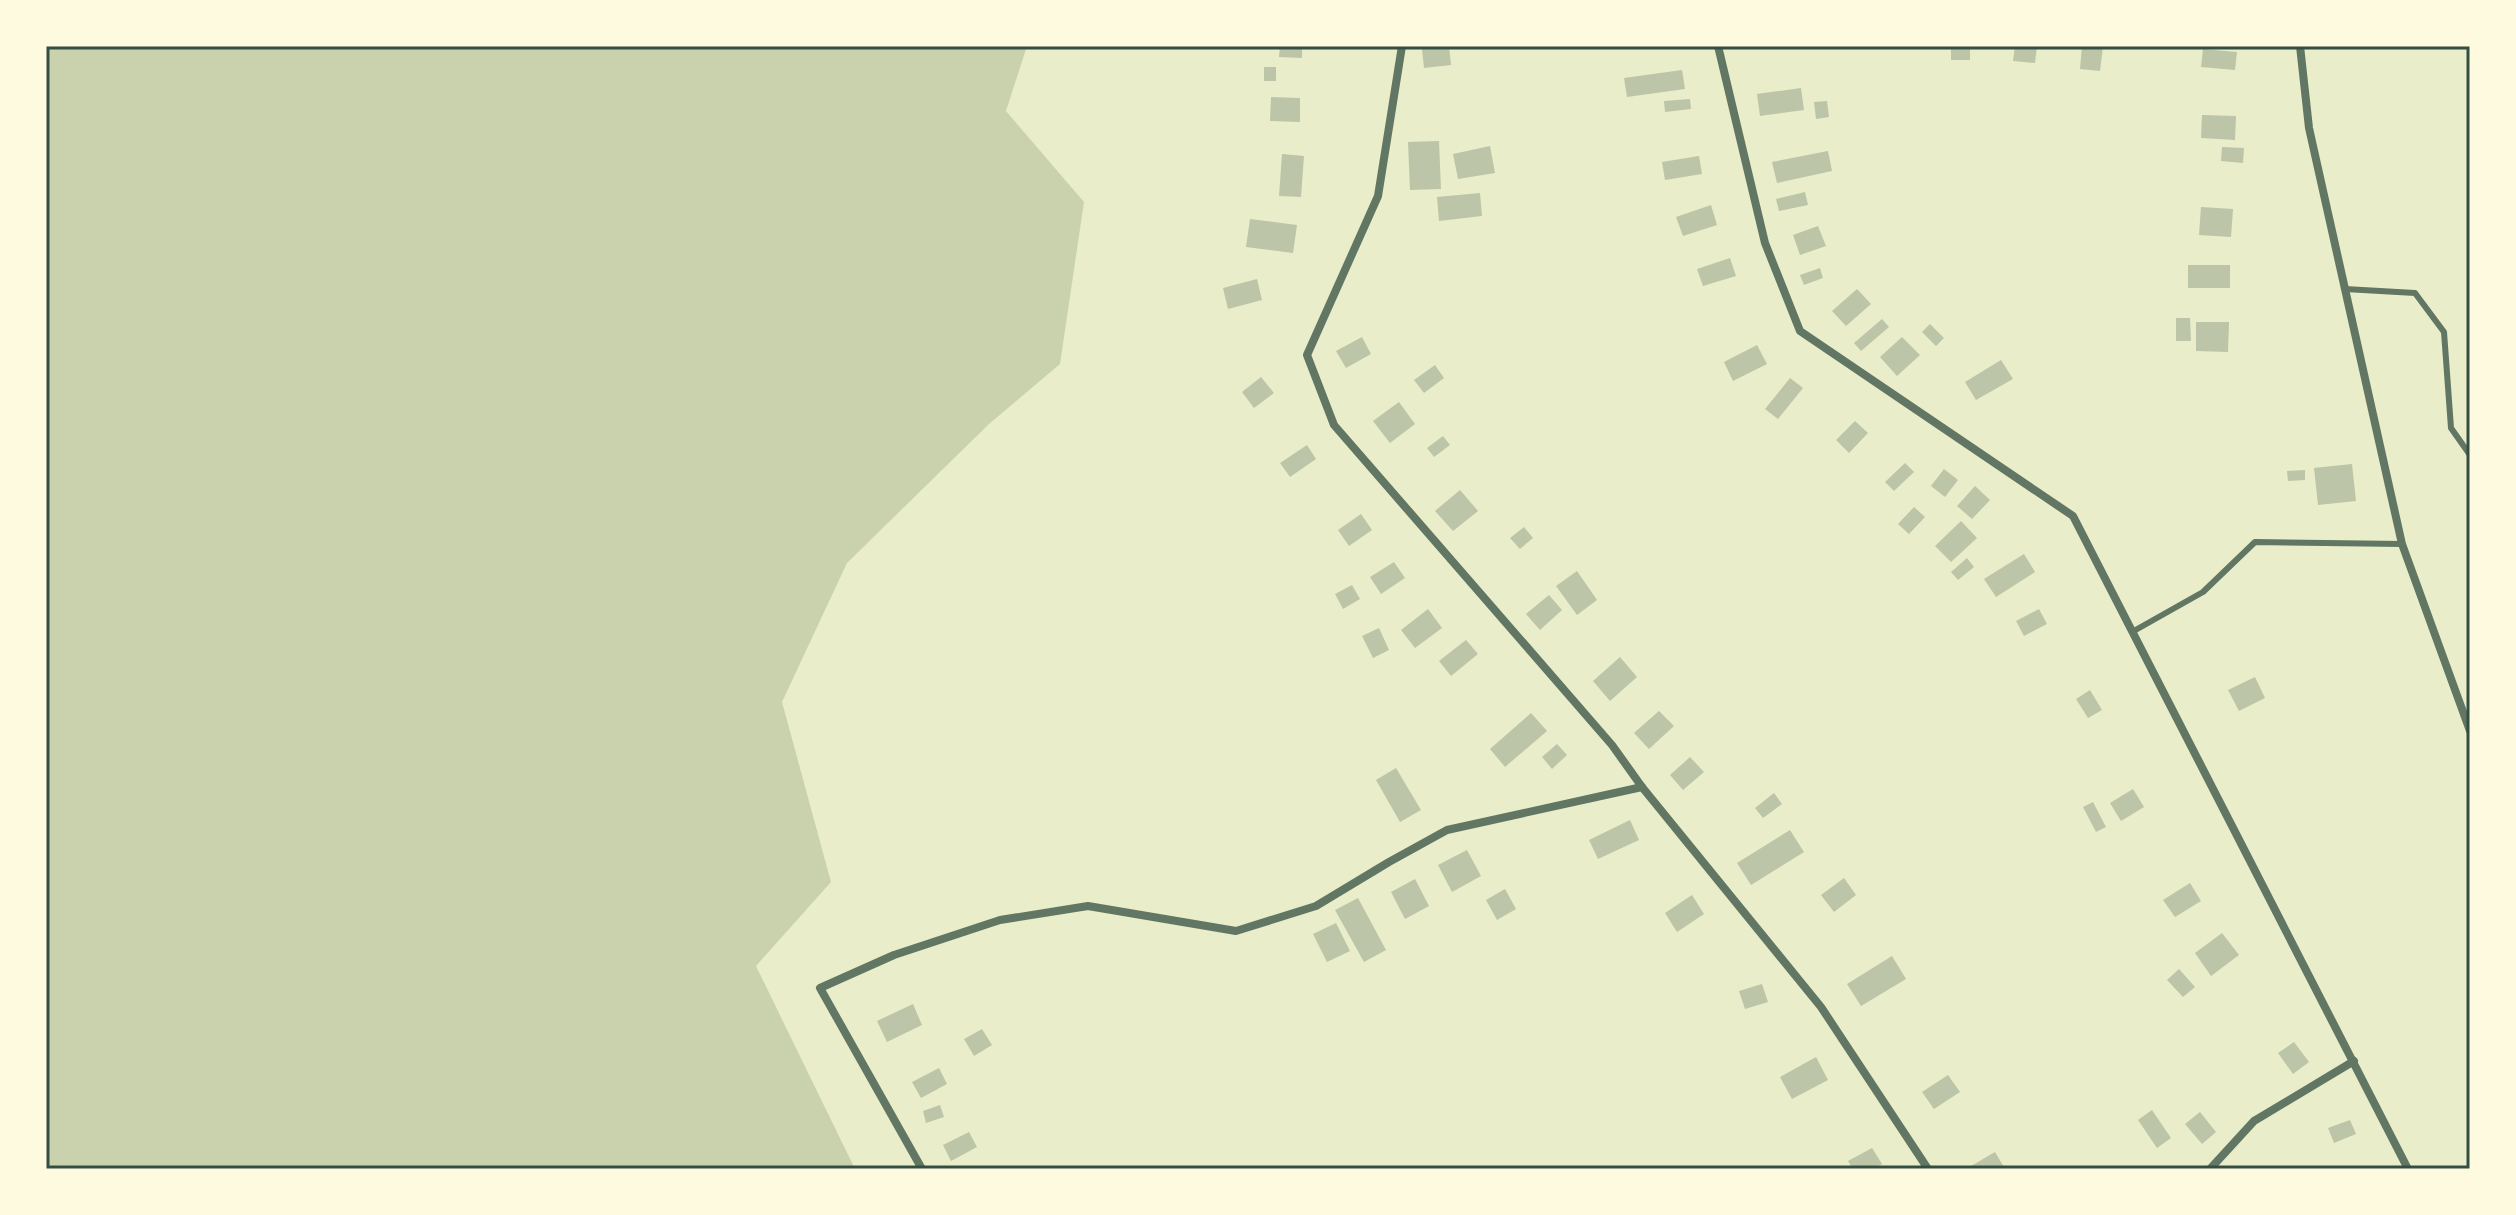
<svg xmlns="http://www.w3.org/2000/svg" width="2516" height="1215" font-family="Raleway,sans-serif">
	<rect width="100%" height="100%" fill="#e9edc9"/>
	<!-- green -->
	<polygon fill="#cad2ad" points="46,46 1027,46 1006,111 1084,202 1060,364 989,424 847,563 782,702 831,882 756,966 855,1169 46,1169"/>
	<!-- building -->
	<g fill="#bcc5a7">
		<polygon points="1280,46 1302,46 1302,58 1279,57"/>
		<polygon points="1449,46 1451,65 1424,68 1422,49"/>
		<rect x="1951" y="46" width="19" height="14"/>
		<polygon points="2015,46 2037,46 2035,63 2013,61"/>
		<polygon points="2082,46 2103,46 2100,71 2080,69"/>
		<polygon points="2203,49 2237,52 2235,70 2201,67"/>
		<rect x="1264" y="67" width="12" height="14"/>
		<polygon points="1682,70 1685,89 1627,97 1624,78"/>
		<polygon points="1801,88 1804,110 1760,116 1757,94"/>
		<polygon points="1271,97 1300,98 1300,122 1270,121"/>
		<polygon points="1690,99 1691,109 1665,112 1664,101"/>
		<polygon points="1827,101 1829,117 1816,119 1814,102"/>
		<polygon points="2202,115 2236,116 2235,140 2201,138"/>
		<polygon points="1439,141 1441,189 1410,190 1408,142"/>
		<polygon points="1490,146 1495,173 1458,179 1453,154"/>
		<polygon points="2222,147 2244,148 2243,163 2221,161"/>
		<polygon points="1828,151 1832,171 1777,183 1772,162"/>
		<polygon points="1282,154 1304,156 1301,197 1279,196"/>
		<polygon points="1699,156 1702,174 1665,180 1662,162"/>
		<polygon points="1805,192 1808,205 1779,211 1776,199"/>
		<polygon points="1480,193 1482,216 1439,221 1437,197"/>
		<polygon points="1711,205 1717,225 1683,236 1676,217"/>
		<polygon points="2201,207 2233,209 2231,237 2199,235"/>
		<polygon points="1250,219 1297,225 1293,253 1246,247"/>
		<polygon points="1818,226 1826,246 1800,255 1793,235"/>
		<polygon points="1730,258 1736,276 1703,286 1697,269"/>
		<rect x="2188" y="265" width="42" height="23"/>
		<polygon points="1820,268 1823,278 1804,285 1800,275"/>
		<polygon points="1257,279 1262,300 1228,309 1223,288"/>
		<polygon points="1857,289 1871,304 1846,326 1832,311"/>
		<polygon points="2176,318 2190,318 2191,341 2176,341"/>
		<polygon points="1882,319 1889,327 1861,351 1854,343"/>
		<polygon points="2196,322 2229,322 2228,352 2196,351"/>
		<polygon points="1930,324 1944,338 1936,346 1922,332"/>
		<polygon points="1362,337 1371,354 1346,368 1336,351"/>
		<polygon points="1902,337 1920,355 1897,376 1880,357"/>
		<polygon points="1757,345 1767,364 1733,381 1724,362"/>
		<polygon points="2001,360 2013,379 1976,400 1965,382"/>
		<polygon points="1435,365 1444,378 1424,393 1414,380"/>
		<polygon points="1261,377 1274,393 1254,408 1242,392"/>
		<polygon points="1790,378 1803,388 1778,419 1765,409"/>
		<polygon points="1399,402 1415,424 1390,443 1373,421"/>
		<polygon points="1855,421 1868,433 1849,453 1836,440"/>
		<polygon points="1443,436 1450,445 1434,457 1427,448"/>
		<polygon points="1307,445 1316,459 1290,477 1280,463"/>
		<polygon points="1905,463 1914,472 1894,491 1885,482"/>
		<polygon points="2352,464 2356,501 2318,505 2314,468"/>
		<polygon points="1944,469 1958,480 1945,497 1931,486"/>
		<polygon points="2305,470 2305,480 2288,481 2287,471"/>
		<polygon points="1975,486 1990,500 1972,519 1957,506"/>
		<polygon points="1460,490 1478,511 1453,531 1435,511"/>
		<polygon points="1914,507 1925,517 1909,534 1898,524"/>
		<polygon points="1361,514 1372,530 1349,546 1338,530"/>
		<polygon points="1961,521 1977,538 1951,562 1935,546"/>
		<polygon points="1524,527 1533,538 1520,549 1510,538"/>
		<polygon points="2024,554 2035,572 1996,597 1984,579"/>
		<polygon points="1967,558 1974,567 1958,580 1951,572"/>
		<polygon points="1394,562 1405,578 1381,594 1370,577"/>
		<polygon points="1577,571 1597,600 1577,615 1556,586"/>
		<polygon points="1352,585 1360,599 1343,609 1335,594"/>
		<polygon points="1549,595 1562,610 1540,630 1526,614"/>
		<polygon points="1428,609 1442,628 1415,648 1401,630"/>
		<polygon points="2039,609 2047,624 2024,636 2016,621"/>
		<polygon points="1379,628 1389,650 1373,658 1362,636"/>
		<polygon points="1466,640 1478,654 1451,676 1439,661"/>
		<polygon points="1620,657 1637,677 1610,701 1593,681"/>
		<polygon points="2255,677 2265,698 2239,711 2228,690"/>
		<polygon points="2090,690 2102,710 2088,718 2076,699"/>
		<polygon points="1659,711 1674,726 1649,749 1634,733"/>
		<polygon points="1531,713 1547,731 1505,767 1490,749"/>
		<polygon points="1557,744 1567,755 1552,769 1542,757"/>
		<polygon points="1690,757 1704,772 1683,790 1670,775"/>
		<polygon points="1396,768 1421,810 1400,822 1376,780"/>
		<polygon points="2133,789 2144,807 2121,821 2110,803"/>
		<polygon points="1774,793 1782,804 1763,818 1755,808"/>
		<polygon points="2093,802 2106,827 2096,832 2083,807"/>
		<polygon points="1630,820 1639,840 1598,859 1589,840"/>
		<polygon points="1790,830 1804,852 1751,885 1737,863"/>
		<polygon points="1467,850 1481,876 1452,892 1438,865"/>
		<polygon points="1844,878 1856,895 1834,912 1821,895"/>
		<polygon points="1415,879 1429,906 1405,919 1391,892"/>
		<polygon points="2190,883 2201,901 2175,917 2163,900"/>
		<polygon points="1505,889 1516,909 1497,920 1486,900"/>
		<polygon points="1692,895 1704,914 1677,932 1665,913"/>
		<polygon points="1358,898 1386,950 1364,962 1335,910"/>
		<polygon points="1336,923 1350,951 1327,962 1313,934"/>
		<polygon points="2222,933 2239,955 2211,976 2195,953"/>
		<polygon points="1892,956 1906,979 1861,1006 1847,984"/>
		<polygon points="2179,969 2195,987 2183,997 2167,980"/>
		<polygon points="1762,984 1768,1002 1745,1009 1739,991"/>
		<polygon points="913,1004 922,1025 887,1042 877,1021"/>
		<polygon points="982,1029 992,1045 974,1056 964,1039"/>
		<polygon points="2294,1042 2309,1062 2293,1074 2278,1053"/>
		<polygon points="1816,1057 1828,1080 1792,1099 1780,1077"/>
		<polygon points="939,1068 947,1084 921,1098 912,1082"/>
		<polygon points="1948,1075 1960,1092 1934,1109 1922,1092"/>
		<polygon points="940,1105 944,1117 926,1123 923,1111"/>
		<polygon points="2152,1110 2171,1138 2157,1148 2138,1120"/>
		<polygon points="2200,1112 2216,1132 2202,1144 2185,1124"/>
		<polygon points="2350,1120 2356,1134 2334,1143 2328,1128"/>
		<polygon points="969,1132 977,1147 951,1161 943,1145"/>
		<polygon points="1872,1148 1882,1164 1874,1169 1853,1169 1848,1161"/>
		<polygon points="1995,1152 2005,1169 1966,1169"/>
	</g>
	<g fill="none" stroke-linecap="round" stroke-linejoin="round">
		<!-- service -->
		<g stroke="#617663" stroke-width="6">
			<polyline points="2345,289 2415,293 2444,332 2451,428 2470,455"/>
			<polyline points="2132,632 2203,592 2255,542 2402,544"/>
		</g>
		<!-- minor -->
		<g stroke="#617663" stroke-width="8">
			<polyline points="1402,46 1378,196 1307,355 1334,425 1612,745 1642,787 1821,1007 1928,1169"/>
			<polyline points="1718,46 1765,243 1800,331 2073,516 2408,1169"/>
			<polyline points="2300,46 2309,128 2402,544 2470,731"/>
			<polyline points="922,1169 820,988 894,955 1000,920 1088,906 1236,931 1316,906 1389,862 1447,830 1642,787"/>
			<polyline points="2210,1169 2254,1121 2354,1061"/>
		</g>
	</g>
	<!-- border -->
	<rect width="2516" height="1215" fill="none" stroke="#fefae0" stroke-width="96"/>
	<rect x="48" y="48" width="2420" height="1119" fill="none" stroke="#344e41" stroke-width="3"/>
</svg>
